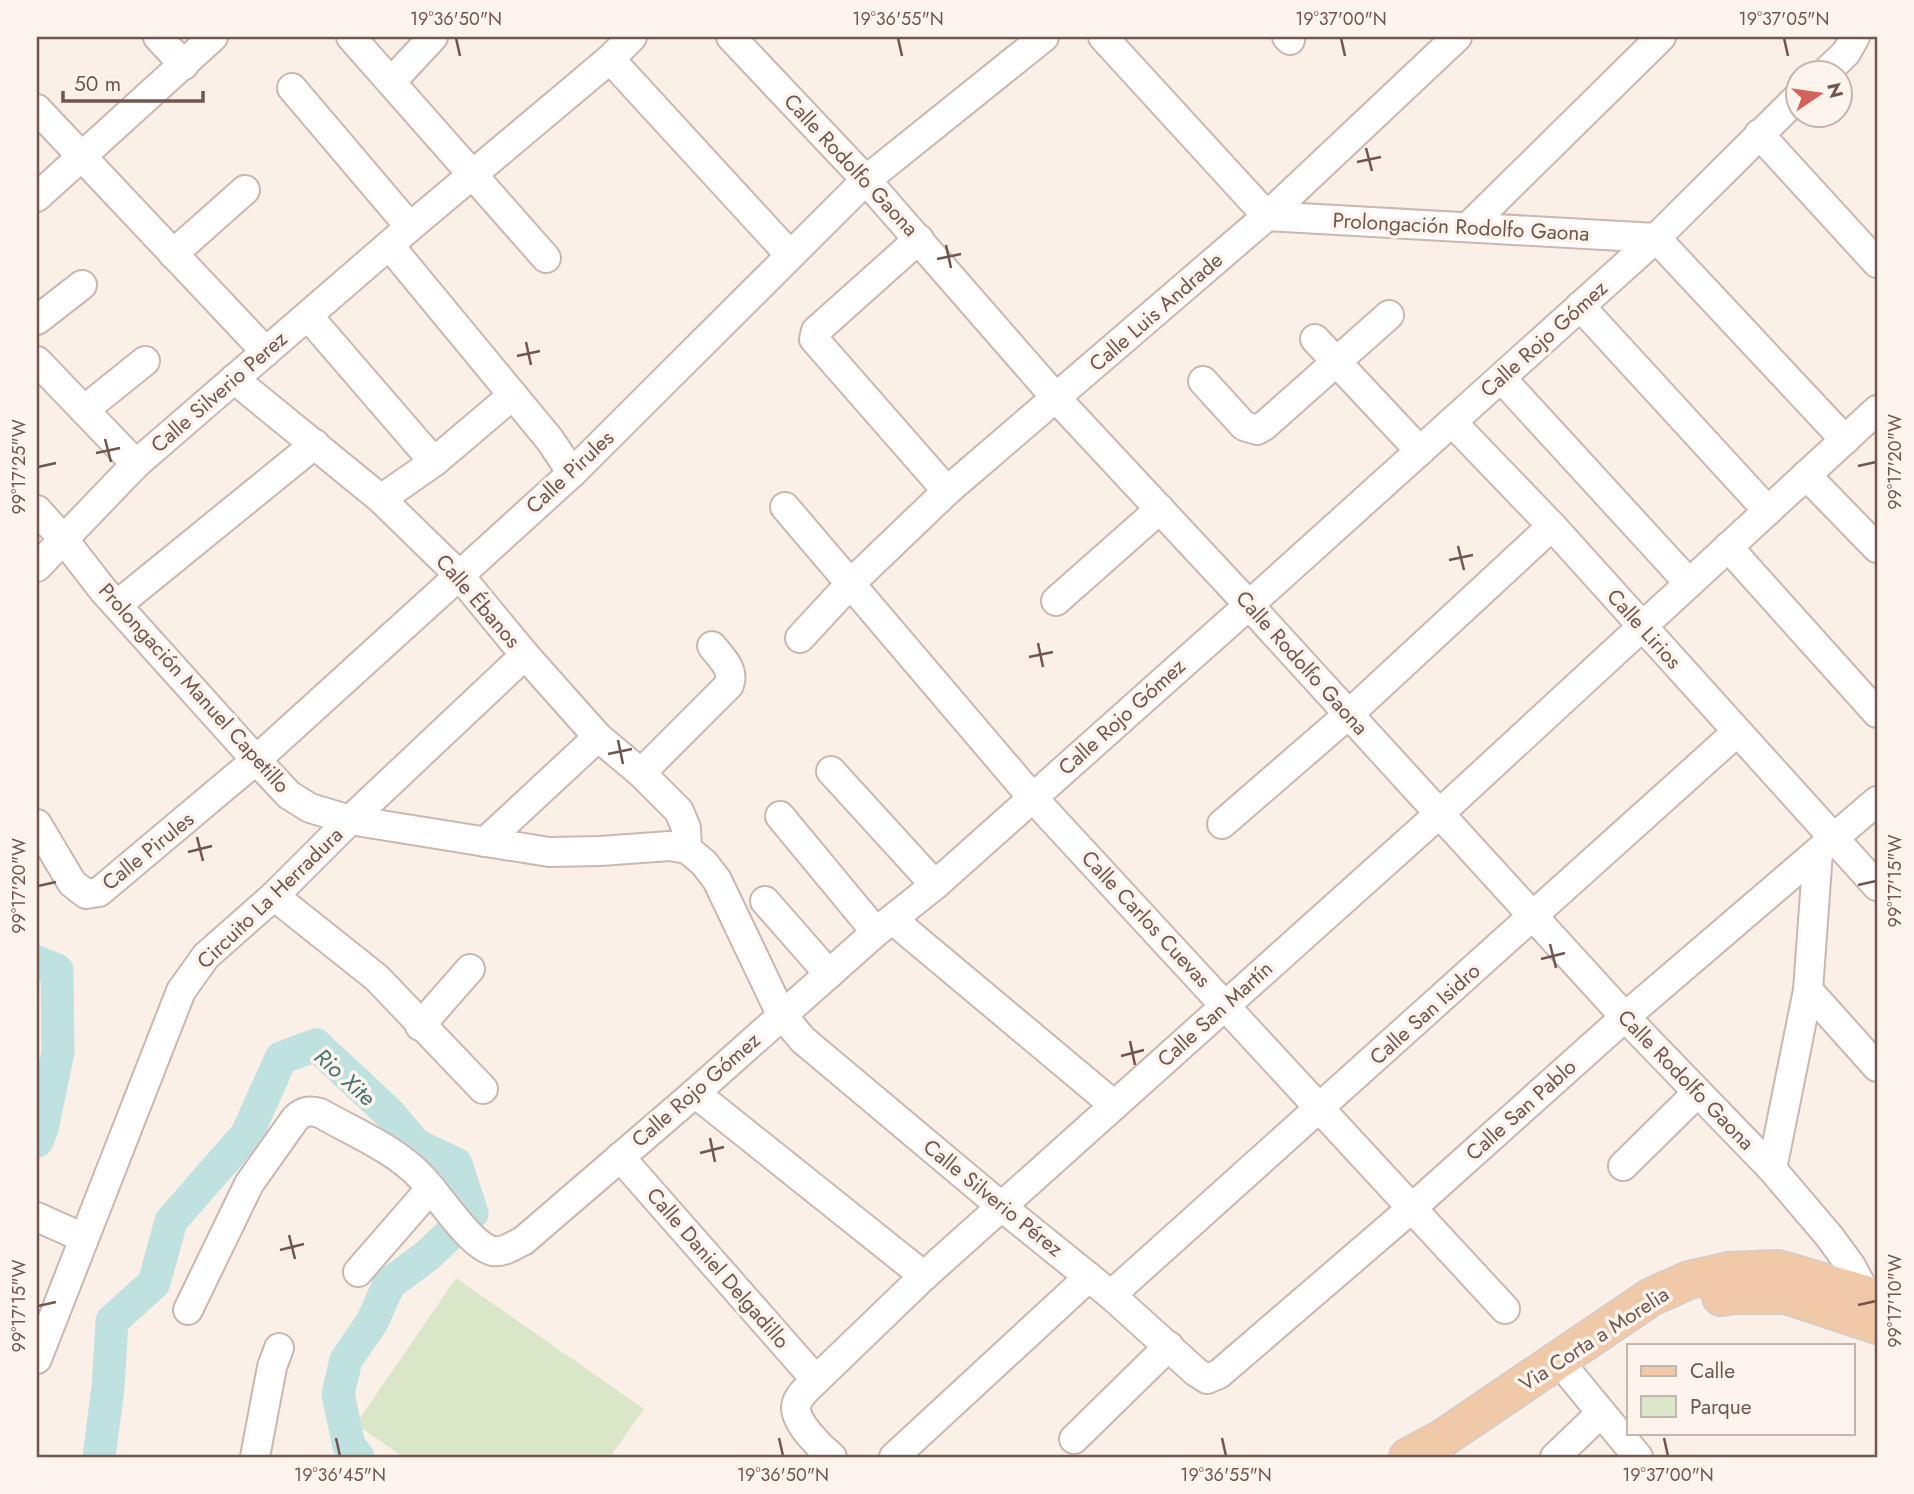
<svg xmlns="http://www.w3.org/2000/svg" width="1914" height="1494" font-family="Jost,sans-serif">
	<rect width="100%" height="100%" fill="#faf0e8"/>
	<!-- green -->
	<polygon fill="#d9e6c8" points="456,1278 644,1409 610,1457 403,1457 356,1424"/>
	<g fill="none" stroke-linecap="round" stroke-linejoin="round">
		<!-- river -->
		<g stroke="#bfe1e0" stroke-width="33">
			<polyline points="37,962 57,970 58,1052 42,1129 37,1141"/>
			<polyline points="99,1457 108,1388 112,1321 154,1283 171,1221 247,1134 281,1058 316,1045 390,1114 416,1145 456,1164 472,1213 428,1255 389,1284 372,1322 346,1360 338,1394 349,1446 358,1457"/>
		</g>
		<defs>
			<g id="minor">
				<polyline points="158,37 184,65"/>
				<polyline points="351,37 546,258"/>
				<polyline points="731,37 866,180 1057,399 1249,605 1625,1017 1772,1169 1829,1236 1851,1266 1866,1294"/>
				<polyline points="1103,37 1267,216 1656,238 1845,440"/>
				<polyline points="1287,37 1290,40"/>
				<polyline points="610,59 790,255"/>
				<polyline points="1824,74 1846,53 1855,37"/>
				<polyline points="392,81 433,37"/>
				<polyline points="292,88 410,227"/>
				<polyline points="37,109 266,352"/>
				<polyline points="1759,134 1877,263"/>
				<polyline points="37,197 213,37"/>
				<polyline points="1468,227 1661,37"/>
				<polyline points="919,239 816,331 814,339 947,491"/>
				<polyline points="389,245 550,440 572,473"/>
				<polyline points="173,254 245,190"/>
				<polyline points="1580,306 1768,511"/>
				<polyline points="308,316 434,462"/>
				<polyline points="37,320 82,285"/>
				<polyline points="1315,339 1420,451"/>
				<polyline points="37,361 136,464"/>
				<polyline points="234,379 381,499 459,575 525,655 598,737 641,773 679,811 686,828 687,849"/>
				<polyline points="1502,379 1689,583"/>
				<polyline points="1203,381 1244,426 1257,430 1264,426 1389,315"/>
				<polyline points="84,410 145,361"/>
				<polyline points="1452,422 1552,526 1877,886"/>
				<polyline points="1806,475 1877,548"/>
				<polyline points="381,499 434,462 513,395"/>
				<polyline points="785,507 1032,797 1505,1309"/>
				<polyline points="37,510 65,541 103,590 256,760 289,795 310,808 350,820 549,852 600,851 670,846 687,849 704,863 717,880 781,1014 803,1040 1002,1207 1111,1295 1196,1372 1207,1379 1219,1374 1412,1208 1625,1017 1877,801"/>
				<polyline points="1728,547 1877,713"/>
				<polyline points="37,567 136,464 410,227 610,59 632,37"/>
				<polyline points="1056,601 1160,509"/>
				<polyline points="117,605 315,444"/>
				<polyline points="800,638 850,584 947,491 1267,216 1457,37"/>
				<polyline points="831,771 935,885"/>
				<path d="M641,773L729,685C735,669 721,658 712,646"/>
				<polyline points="780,816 876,932"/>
				<polyline points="37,824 72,883 86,894 99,892 256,760 572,473 866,180 1044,37"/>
				<polyline points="1222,824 1349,714 1552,526"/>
				<polyline points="485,842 598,737"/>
				<polyline points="274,896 377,978 483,1089"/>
				<polyline points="765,901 829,974"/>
				<polyline points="893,920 1114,1105"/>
				<polyline points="1808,990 1877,1067"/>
				<polyline points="420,1026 470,969"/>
				<polyline points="695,1093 924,1276"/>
				<polyline points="620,1157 816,1380"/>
				<polyline points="1623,1166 1697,1093"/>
				<polyline points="1772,1169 1808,990 1818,852"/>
				<polyline points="37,1217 84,1238"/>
				<polyline points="358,1272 431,1188"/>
				<polyline points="1111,1295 1737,732"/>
				<path d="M188,1310L249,1184L295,1119C303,1111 309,1110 320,1113C353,1132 395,1149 421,1177C438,1194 470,1246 493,1251C503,1253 514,1245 523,1241L695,1093L876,932L935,885L1249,605L1656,238L1798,97"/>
				<polyline points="37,1359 181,991 206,956 274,896 350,820 525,655"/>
				<polyline points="1572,1377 1638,1457"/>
				<polyline points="1074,1439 1169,1346"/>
				<polyline points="255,1457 272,1367 279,1348"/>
				<path d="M832,1457C821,1448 795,1423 796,1407C797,1396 809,1387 816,1380L924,1276L1439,814L1877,410"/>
				<polyline points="894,1457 1089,1277"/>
				<polyline points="1555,1457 1601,1413"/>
			</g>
			<g id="major">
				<polyline points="1721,1297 1734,1295 1786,1295 1877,1325"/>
				<polyline points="1408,1457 1443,1438 1651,1297 1689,1280 1729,1271 1778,1269 1877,1298"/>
			</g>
		</defs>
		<!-- minor casing -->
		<use href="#minor" stroke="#cab7af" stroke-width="32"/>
		<!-- major casing -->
		<use href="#major" stroke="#d4ccca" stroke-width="40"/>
		<!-- minor -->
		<use href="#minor" stroke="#fff" stroke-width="28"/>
		<!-- major -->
		<use href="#major" stroke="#f0c9a9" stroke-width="37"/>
	</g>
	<!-- ticks -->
	<path fill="none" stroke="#71564f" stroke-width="2.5" d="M456,38L460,56M898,38L902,56M1341,38L1345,56M1784,38L1788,56M1366,148L1372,171M1357,162L1381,157M946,245L951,268M937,259L961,254M526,342L531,365M517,356L540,351M105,439L111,462M96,453L120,448M1858,466L1876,462M38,467L56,463M1458,546L1464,570M1449,560L1473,555M1038,643L1043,667M1029,657L1053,652M618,740L623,764M608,754L632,749M197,837L203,861M188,852L212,846M1858,885L1876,881M38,886L56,882M1550,944L1556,968M1541,959L1565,953M1130,1041L1135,1065M1121,1056L1144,1050M710,1138L715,1162M700,1153L724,1147M289,1235L295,1259M280,1250L304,1244M1858,1305L1876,1301M38,1306L56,1302M336,1438L340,1456M779,1438L783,1456M1222,1438L1226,1456M1664,1438L1668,1456"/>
	<g text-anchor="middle" stroke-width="7" stroke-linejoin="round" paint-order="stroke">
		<!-- street labels -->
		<g font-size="21" fill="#71564f" stroke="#fdf4ee">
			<text transform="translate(851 165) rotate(47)" y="7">Calle Rodolfo Gaona</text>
			<text transform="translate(1461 227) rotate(3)" y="7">Prolongación Rodolfo Gaona</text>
			<text transform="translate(1156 312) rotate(-41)" y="7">Calle Luis Andrade</text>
			<text transform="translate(1544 339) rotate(-42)" y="7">Calle Rojo Gómez</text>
			<text transform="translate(219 392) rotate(-41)" y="7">Calle Silverio Perez</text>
			<text transform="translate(570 472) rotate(-43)" y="7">Calle Pirules</text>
			<text transform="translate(478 601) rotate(49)" y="7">Calle Ébanos</text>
			<text transform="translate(1644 629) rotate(48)" y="7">Calle Lirios</text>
			<text transform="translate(1302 663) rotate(48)" y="7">Calle Rodolfo Gaona</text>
			<text transform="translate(194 688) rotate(48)" y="7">Prolongación Manuel Capetillo</text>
			<text transform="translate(1122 717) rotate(-42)" y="7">Calle Rojo Gómez</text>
			<text transform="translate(148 851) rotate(-39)" y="7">Calle Pirules</text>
			<text transform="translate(270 898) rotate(-44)" y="7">Circuito La Herradura</text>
			<text transform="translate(1146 919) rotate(47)" y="7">Calle Carlos Cuevas</text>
			<text transform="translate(1215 1014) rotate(-42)" y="7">Calle San Martín</text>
			<text transform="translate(1425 1014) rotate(-42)" y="7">Calle San Isidro</text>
			<text transform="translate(1686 1080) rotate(46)" y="7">Calle Rodolfo Gaona</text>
			<text transform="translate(696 1090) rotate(-41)" y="7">Calle Rojo Gómez</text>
			<text transform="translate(1521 1110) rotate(-42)" y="7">Calle San Pablo</text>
			<text transform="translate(993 1198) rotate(39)" y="7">Calle Silverio Pérez</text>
			<text transform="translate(718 1268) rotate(49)" y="7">Calle Daniel Delgadillo</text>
			<text transform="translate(1594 1339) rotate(-33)" y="7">Via Corta a Morelia</text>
		</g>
		<!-- water labels -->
		<g font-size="23" font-style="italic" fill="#457473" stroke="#fdf4ee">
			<text transform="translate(345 1077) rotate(42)" y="8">Rio Xite</text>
		</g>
	</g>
	<!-- border -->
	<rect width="1914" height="1494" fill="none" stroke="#fdf4ee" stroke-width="77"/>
	<!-- legend -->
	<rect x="1627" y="1344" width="228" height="91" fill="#fdf4ee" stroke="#c5b5ae" stroke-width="2"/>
	<rect x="1641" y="1366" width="35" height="10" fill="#f0c9a9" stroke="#c5b5ae" stroke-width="2"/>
	<text x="1690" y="1378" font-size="21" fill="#71564f">Calle</text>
	<rect x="1641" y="1396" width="35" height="21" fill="#d9e6c8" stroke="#c5b5ae" stroke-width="2"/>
	<text x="1690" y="1414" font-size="21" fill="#71564f">Parque</text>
	<!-- north arrow -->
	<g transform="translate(1819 94) rotate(77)"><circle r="33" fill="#fdf4ee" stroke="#c5b5ae" stroke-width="2"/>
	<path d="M0-5L12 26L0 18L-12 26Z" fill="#d4635d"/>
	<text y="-10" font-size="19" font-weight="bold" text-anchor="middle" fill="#71564f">N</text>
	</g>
	<!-- scale -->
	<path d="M63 91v10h140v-10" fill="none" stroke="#71564f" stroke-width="3.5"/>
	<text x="74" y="91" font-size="21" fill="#71564f" stroke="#fdf4ee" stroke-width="5" paint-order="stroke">50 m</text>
	<rect x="38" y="38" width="1838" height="1418" fill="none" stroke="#71564f" stroke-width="2.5"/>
	<g font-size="18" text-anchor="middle" fill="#71564f">
		<text x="456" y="25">19°36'50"N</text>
		<text x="898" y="25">19°36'55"N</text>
		<text x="1341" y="25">19°37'00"N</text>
		<text x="1784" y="25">19°37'05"N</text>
		<text transform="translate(1895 462) rotate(-90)" y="6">99°17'20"W</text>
		<text transform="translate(19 467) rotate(-90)" y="6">99°17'25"W</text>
		<text transform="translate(1895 881) rotate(-90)" y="6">99°17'15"W</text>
		<text transform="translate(19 886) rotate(-90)" y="6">99°17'20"W</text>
		<text transform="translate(1895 1301) rotate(-90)" y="6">99°17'10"W</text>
		<text transform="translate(19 1306) rotate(-90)" y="6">99°17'15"W</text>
		<text x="340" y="1481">19°36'45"N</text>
		<text x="783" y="1481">19°36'50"N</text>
		<text x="1226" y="1481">19°36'55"N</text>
		<text x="1668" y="1481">19°37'00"N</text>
	</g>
</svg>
